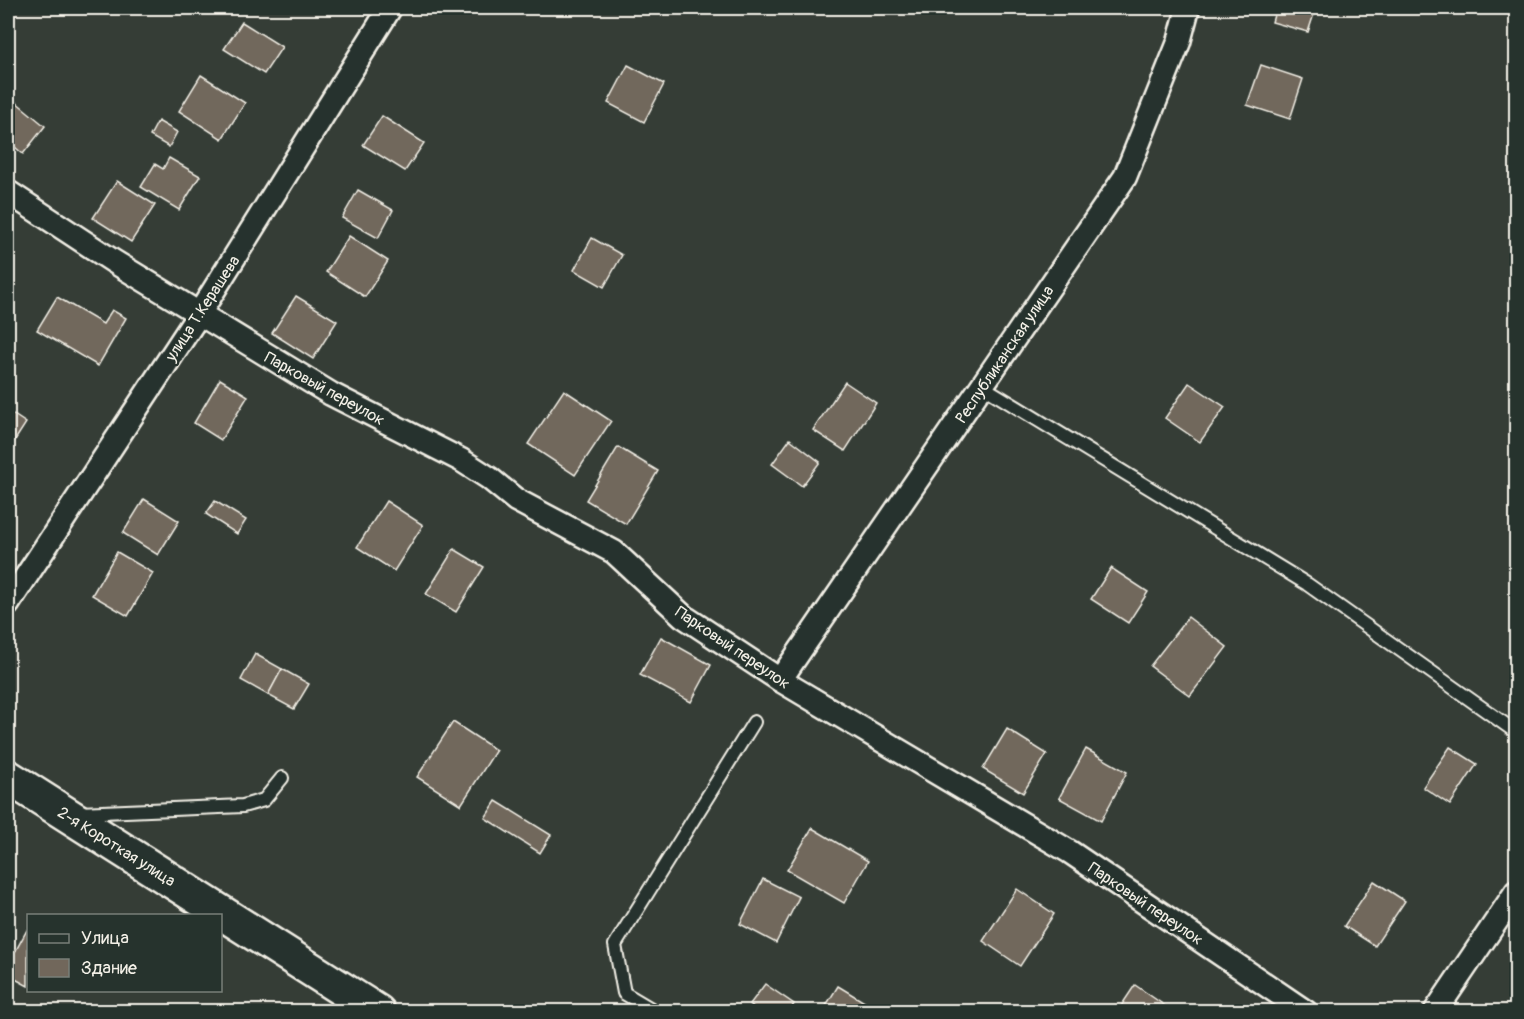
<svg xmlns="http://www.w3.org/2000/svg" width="1524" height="1019" font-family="Pangolin,sans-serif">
	<rect width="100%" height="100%" fill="#353d36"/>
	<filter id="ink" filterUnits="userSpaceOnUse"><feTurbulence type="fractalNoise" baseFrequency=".0167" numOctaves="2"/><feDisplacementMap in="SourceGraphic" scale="12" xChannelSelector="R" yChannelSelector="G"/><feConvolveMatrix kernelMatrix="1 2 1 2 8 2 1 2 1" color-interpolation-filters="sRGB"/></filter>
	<g filter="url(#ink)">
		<!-- building -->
		<g fill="#71675b" stroke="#f4f1e8" stroke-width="1.5">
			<polygon points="1276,8 1316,8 1308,32 1272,22"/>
			<polygon points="242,22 282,47 264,74 224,49"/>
			<polygon points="628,65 664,84 644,122 608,103"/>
			<polygon points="1261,65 1303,79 1290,119 1247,105"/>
			<polygon points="201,75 245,103 222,139 179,111"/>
			<polygon points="16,102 45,126 23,154 8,141 8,112"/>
			<polygon points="382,116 424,143 405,171 363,145"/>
			<polygon points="158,121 177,132 169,147 150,136"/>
			<polygon points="169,158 200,176 179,210 141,187 155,164 163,169"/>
			<polygon points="117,181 155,205 131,242 93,218"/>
			<polygon points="358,190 393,210 378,238 342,218"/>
			<polygon points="349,236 388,261 365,297 326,272"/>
			<polygon points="592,238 622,255 604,287 574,270"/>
			<polygon points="296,296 337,321 313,359 272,333"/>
			<polygon points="57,297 103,324 112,310 126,318 98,366 37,330"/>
			<polygon points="220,379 248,396 221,440 194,423"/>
			<polygon points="845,382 876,403 845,451 813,430"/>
			<polygon points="1189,383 1225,407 1200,442 1165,418"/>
			<polygon points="564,390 611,421 575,475 528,444"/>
			<polygon points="8,411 26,423 8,451"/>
			<polygon points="790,439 820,462 802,486 772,464"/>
			<polygon points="618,447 658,471 626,524 586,500"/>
			<polygon points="144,499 179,521 158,555 123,533"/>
			<polygon points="215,501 246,520 237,534 206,514"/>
			<polygon points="386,501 423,525 394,571 357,547"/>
			<polygon points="454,549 484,567 456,612 426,594"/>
			<polygon points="117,552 153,573 128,616 92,595"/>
			<polygon points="1111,568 1148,592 1128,623 1091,599"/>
			<polygon points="1188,617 1227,647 1190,696 1150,666"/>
			<polygon points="661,637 711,665 691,702 640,675"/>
			<polygon points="255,654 282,669 268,695 241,680"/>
			<polygon points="282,669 309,684 294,709 268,695"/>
			<polygon points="453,722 496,750 461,805 417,777"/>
			<polygon points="1007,729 1047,754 1023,793 983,769"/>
			<polygon points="1450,747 1477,764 1450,805 1423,787"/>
			<polygon points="1086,749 1127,772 1101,821 1059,798"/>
			<polygon points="496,801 551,835 540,853 485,818"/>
			<polygon points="812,828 868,861 844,903 787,870"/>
			<polygon points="763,879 799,897 776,943 740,924"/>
			<polygon points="1374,881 1405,901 1375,946 1344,926"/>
			<polygon points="1017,889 1054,914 1020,966 983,941"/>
			<polygon points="27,930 28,931 28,986 8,975 8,965"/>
			<polygon points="765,984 794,1004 789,1012 760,1012 750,1004"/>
			<polygon points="1135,985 1174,1012 1117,1012"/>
			<polygon points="838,986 871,1006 868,1012 822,1012"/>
		</g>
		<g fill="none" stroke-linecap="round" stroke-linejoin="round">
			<defs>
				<g id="lane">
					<polyline points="982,386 1307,584 1516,732"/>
					<polyline points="79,813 243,806 264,800 282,778"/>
					<polyline points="656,1012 624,993 615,945 754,722"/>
				</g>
				<g id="street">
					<polyline points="8,192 113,261 331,394 461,460 489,478 516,500 614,552 683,616 780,680 1070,852 1306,1012"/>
					<polyline points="8,604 199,314 390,8"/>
					<polyline points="780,680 1125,177 1179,42 1188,8"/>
					<polyline points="1435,1012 1516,892"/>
				</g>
				<polyline id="secondary" points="8,777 378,1012"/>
			</defs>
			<!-- lane casing -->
			<use href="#lane" stroke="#f4f1e8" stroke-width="16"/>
			<!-- street casing -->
			<use href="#street" stroke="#f4f1e8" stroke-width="27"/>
			<!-- secondary casing -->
			<use href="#secondary" stroke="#f4f1e8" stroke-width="38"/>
			<!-- lane -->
			<use href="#lane" stroke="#26332d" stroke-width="12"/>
			<!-- street -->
			<use href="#street" stroke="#26332d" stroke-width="22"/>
			<!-- secondary -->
			<use href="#secondary" stroke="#26332d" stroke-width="33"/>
		</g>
	</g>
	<g text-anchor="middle" stroke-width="4.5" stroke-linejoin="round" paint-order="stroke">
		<!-- street labels -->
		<g font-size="16" fill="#f4f1e8" stroke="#26332d">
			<text transform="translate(202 308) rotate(-57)" y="6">улица Т.Керашева</text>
			<text transform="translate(1004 354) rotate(-56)" y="6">Республиканская улица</text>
			<text transform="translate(325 388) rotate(29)" y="6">Парковый переулок</text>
			<text transform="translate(733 647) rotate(34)" y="6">Парковый переулок</text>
			<text transform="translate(117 846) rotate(32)" y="6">2-я Короткая улица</text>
			<text transform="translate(1146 903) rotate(34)" y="6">Парковый переулок</text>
		</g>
	</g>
	<!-- margin -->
	<rect width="1524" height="1019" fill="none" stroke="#26332d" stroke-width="30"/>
	<rect x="15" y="15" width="1494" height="989" fill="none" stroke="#f4f1e8" stroke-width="2" filter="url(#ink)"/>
	<!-- legend -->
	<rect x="27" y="914" width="195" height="78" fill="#26332d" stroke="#787f78" stroke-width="1.5"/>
	<rect x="39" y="934" width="30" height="9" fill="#26332d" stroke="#787f78" stroke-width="1.5"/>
	<text x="81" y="944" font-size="18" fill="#f4f1e8">Улица</text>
	<rect x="39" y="959" width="30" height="18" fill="#71675b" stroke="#787f78" stroke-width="1.5"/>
	<text x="81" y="974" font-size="18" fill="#f4f1e8">Здание</text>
</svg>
